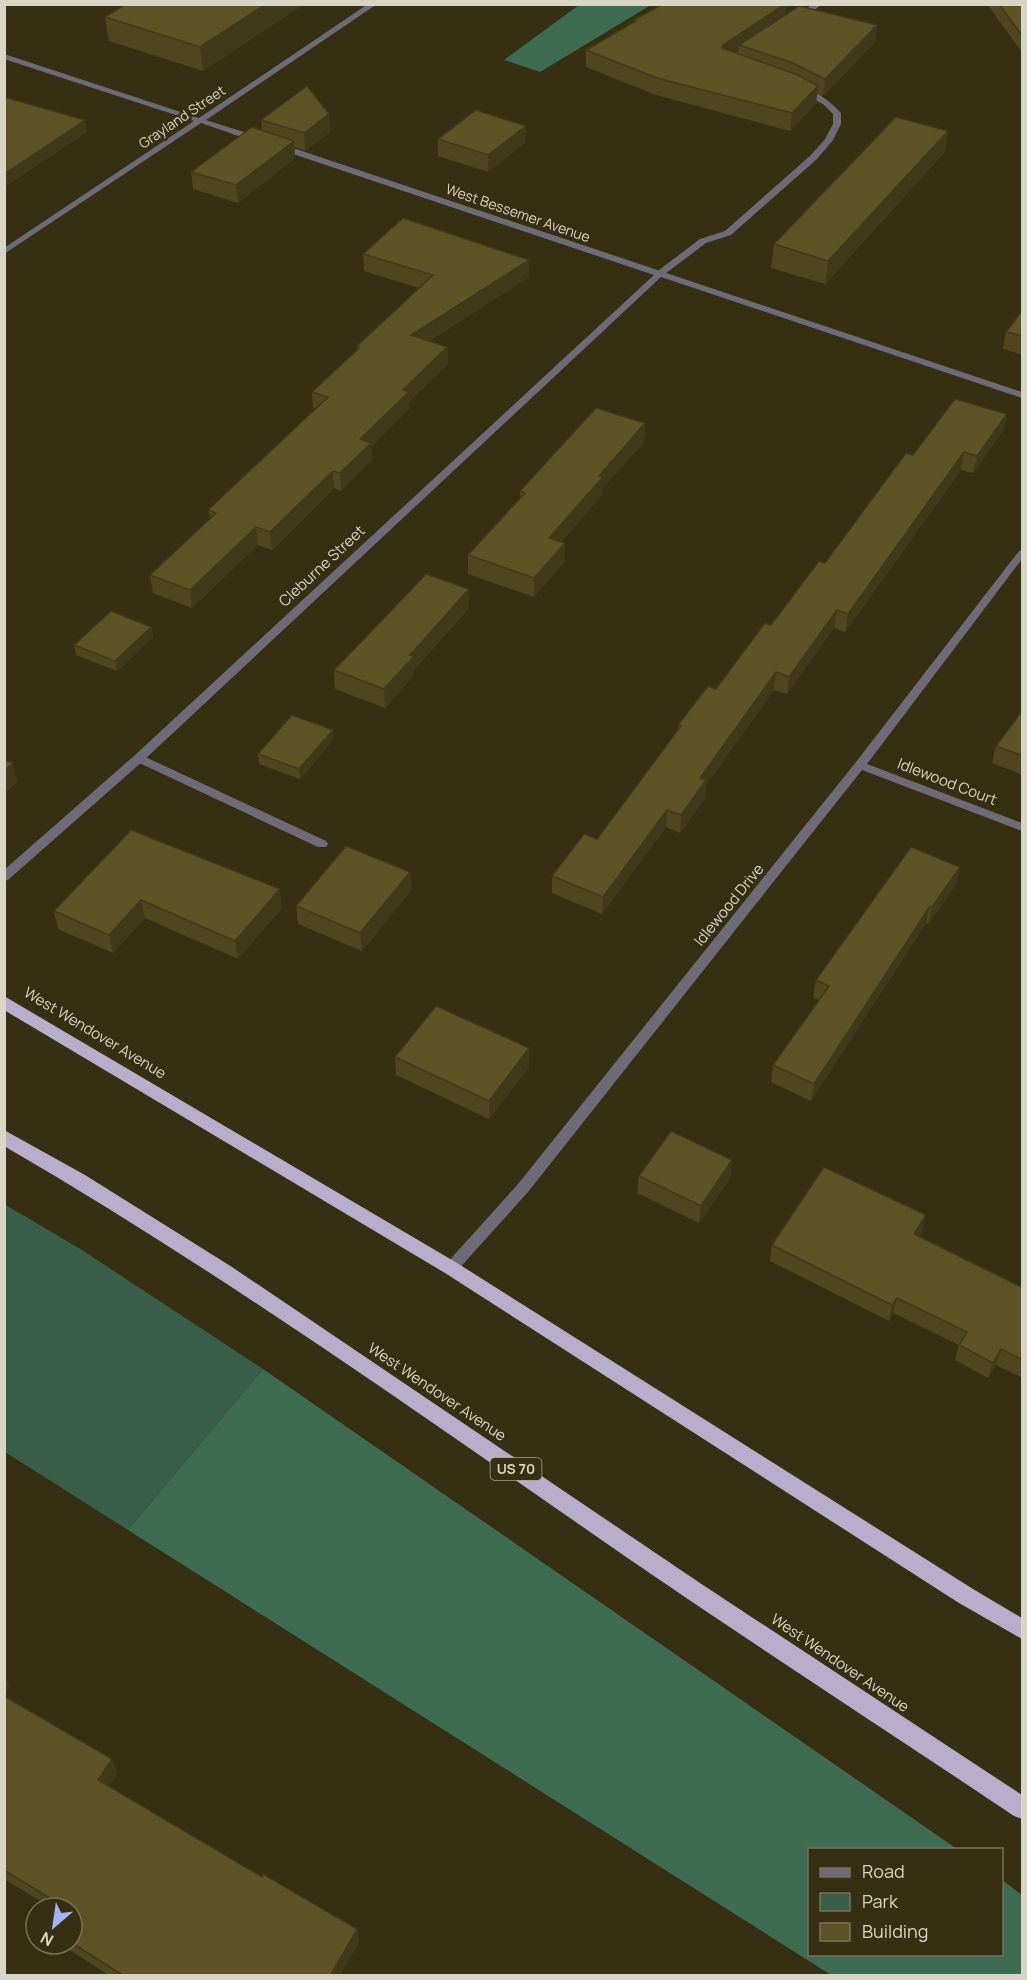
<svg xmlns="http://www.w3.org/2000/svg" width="1027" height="1980" font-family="Manrope,sans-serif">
	<rect width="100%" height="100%" fill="#362f12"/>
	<!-- green -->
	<polygon fill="#395e49" points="4,1204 82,1250 263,1369 128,1530 5,1452"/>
	<!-- forest -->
	<g fill="#3e6c52">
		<polygon points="579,5 651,5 540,72 504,60"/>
		<polygon points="263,1369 957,1849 810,1850 810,1954 1002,1954 1002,1880 1022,1895 1022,1975 831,1975 128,1530"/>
	</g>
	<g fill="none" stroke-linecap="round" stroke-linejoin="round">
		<!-- service -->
		<g fill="#6e6a77" fill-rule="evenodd">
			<polygon points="813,4 822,4 803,19 797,19 797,15"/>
			<path d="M799,88C814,88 831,102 841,113V124L833,140L817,159L731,235L706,243L661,277H655V273L700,239L725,231L811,155L825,139L833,124V114L823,104L799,92Z"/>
			<polygon points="139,754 326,841 328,844 326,847 318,847 135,761 134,758"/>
		</g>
		<!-- minor -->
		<g fill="#6e6a77" fill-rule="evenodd">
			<polygon points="368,4 377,4 206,120 259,137 259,141 253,141 201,123 4,254 4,248 194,121 4,59 4,54 199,118"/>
			<polygon points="278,145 284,145 1022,392 1022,398 661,277 143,761 8,880 4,881 4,870 135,755 654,275 278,149"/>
			<polygon points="1022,550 1022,559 867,764 1022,823 1022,831 862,770 528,1192 456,1272 451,1274 446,1272 444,1268 446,1264 518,1184 856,762 1019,551"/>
		</g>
		<!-- trunk -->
		<g fill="#b8aecc" fill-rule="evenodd">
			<polygon points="4,996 457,1263 973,1589 1022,1618 1022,1639 959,1603 445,1273 4,1010"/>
			<path d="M4,1130L85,1175L232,1267L700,1583L1022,1795V1819L1014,1816C886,1730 756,1646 629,1559C424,1417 221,1272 4,1146Z"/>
		</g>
	</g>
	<!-- wall -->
	<g fill="#504720">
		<polygon points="126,4 304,4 203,71 109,41 105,17"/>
		<polygon points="663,4 786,4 785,15 877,25 875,42 823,96 817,93 816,104 790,131 656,95 586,67 586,50 633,23 634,20"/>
		<polygon points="987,4 1023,4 1023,50 1021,51"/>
		<polygon points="329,114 330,132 305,151 295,147 295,158 238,203 193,189 191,172 262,130 261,120"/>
		<polygon points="526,126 525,143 488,172 438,156 438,139"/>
		<polygon points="948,131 944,153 825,284 771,268 774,244"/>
		<polygon points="363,254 529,277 429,341 447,347 448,364 409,402 409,409 371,447 372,460 341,491 334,488 272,550 258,545 192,608 153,593 150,575 210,519 208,510 315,410 313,409 312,392 357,350 357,346 419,288 364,271"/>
		<polygon points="1023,310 1023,355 1003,349 1006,332"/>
		<polygon points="645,423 644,442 602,489 602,495 561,542 565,561 534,597 468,574 468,555 520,498 520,491"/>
		<polygon points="1003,431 973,473 961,470 845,632 834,628 787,694 774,690 706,785 705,798 680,833 666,827 602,914 552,893 552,876 597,839 678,730 678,725 716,689 825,563 913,455"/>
		<polygon points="469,608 414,670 414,675 385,708 335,689 334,670"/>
		<polygon points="151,627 153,636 117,671 76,655 74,645"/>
		<polygon points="1023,710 1023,775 992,763 996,746"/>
		<polygon points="333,730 333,740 300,779 259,764 258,754"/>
		<polygon points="131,830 282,908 238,959 145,918 113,953 58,929 54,911"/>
		<polygon points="410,872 411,890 362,951 298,924 296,906"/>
		<polygon points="956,884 928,924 926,923 811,1101 771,1082 773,1065 819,1000 813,998 816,980"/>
		<polygon points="529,1048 529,1067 489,1119 396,1075 395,1057"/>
		<polygon points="732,1160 730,1178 699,1223 637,1193 639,1176"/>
		<polygon points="922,1232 919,1236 1023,1288 1023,1378 996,1365 988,1378 955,1360 959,1345 893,1313 889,1321 770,1261 772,1245"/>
		<polygon points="4,1696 118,1773 108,1786 262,1877 357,1929 359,1942 339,1976 110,1976 60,1944 72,1944 72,1908 52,1908 4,1879"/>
	</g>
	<!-- shaded-wall -->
	<g fill="#413a1a">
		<polygon points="266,4 304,4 203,71 200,47"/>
		<polygon points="785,4 786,4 785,20 739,45 739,51 722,62 721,65 723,45"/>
		<polygon points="877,25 875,42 823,96 825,79"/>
		<polygon points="818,86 816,104 790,131 792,113"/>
		<polygon points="329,114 330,132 305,151 304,133"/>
		<polygon points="85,120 87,132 5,187 4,174"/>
		<polygon points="526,126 525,143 488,172 488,155"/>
		<polygon points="948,131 944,153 825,284 828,261"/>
		<polygon points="294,141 295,158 238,203 236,185"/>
		<polygon points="529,260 529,277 411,352 411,335"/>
		<polygon points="447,347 448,364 409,402 409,409 371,447 372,460 341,491 340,473 360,439 403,390"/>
		<polygon points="1007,414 1003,431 973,473 977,456"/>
		<polygon points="645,423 644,442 602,489 602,495 549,556 549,538 599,476"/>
		<polygon points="964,452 961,470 845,632 848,614"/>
		<polygon points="333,471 334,488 272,550 270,532"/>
		<polygon points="256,527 258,545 192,608 190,590"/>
		<polygon points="565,543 565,561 534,597 534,578"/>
		<polygon points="469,589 469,608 414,670 414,675 385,708 384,689 410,655"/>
		<polygon points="837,610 834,628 787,694 789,677"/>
		<polygon points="151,627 153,636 117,671 115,661"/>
		<polygon points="776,672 774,690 706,785 705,798 680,833 681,815 700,778"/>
		<polygon points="333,730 333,740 300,779 299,769"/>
		<polygon points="13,763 17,782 4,794 4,771"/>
		<polygon points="667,810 666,827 602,914 603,897"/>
		<polygon points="960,867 956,884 928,924 932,907"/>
		<polygon points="410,872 411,890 362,951 360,933"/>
		<polygon points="280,889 282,908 238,959 235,941"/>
		<polygon points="141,900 145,918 113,953 109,935"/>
		<polygon points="930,906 926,923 811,1101 814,1084"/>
		<polygon points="529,1048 529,1067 489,1119 489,1101"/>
		<polygon points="732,1160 730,1178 699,1223 701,1206"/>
		<polygon points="926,1215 922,1232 910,1250 914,1234"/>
		<polygon points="897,1298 893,1313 889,1321 892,1305"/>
		<polygon points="1001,1349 996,1365 988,1378 993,1363"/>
		<polygon points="4,1676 10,1687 4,1694"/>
		<polygon points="112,1759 118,1773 103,1794 98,1780"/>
		<polygon points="357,1929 359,1942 339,1976 330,1976"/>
	</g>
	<!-- building -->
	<g fill="#5d5325" stroke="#413a1a" stroke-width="1.5">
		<polygon points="126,4 266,4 200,47 105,17"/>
		<polygon points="663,4 785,4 723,45 722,48 798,75 818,86 792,113 657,78 586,50 636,21 634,20"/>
		<polygon points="999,4 1023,4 1023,37"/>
		<polygon points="799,6 877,25 825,79 793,63 739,45"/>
		<polygon points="307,86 329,114 304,133 261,120"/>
		<polygon points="4,97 85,120 4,174"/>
		<polygon points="476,110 526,126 488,155 438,139"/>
		<polygon points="896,117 948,131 828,261 774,244"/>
		<polygon points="252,127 294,141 236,185 191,172"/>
		<polygon points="403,218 529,260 411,335 447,347 403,390 409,392 360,439 371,443 340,473 333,471 270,532 256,527 190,590 150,575 216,513 208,510 328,397 312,392 359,348 357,346 433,275 363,254"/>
		<polygon points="1023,310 1023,336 1006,332"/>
		<polygon points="955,399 1007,414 977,456 964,452 848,614 837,610 789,677 776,672 700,778 706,780 681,815 667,810 603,897 552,876 584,834 597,839 681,726 678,725 708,686 716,689 765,623 771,625 819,561 825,563 906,453 913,455"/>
		<polygon points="596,408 645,423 599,476 603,477 549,538 565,543 534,578 468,555 525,493 520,491"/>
		<polygon points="426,574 469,589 410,655 414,656 384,689 334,670 365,638"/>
		<polygon points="111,611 151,627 115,661 74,645"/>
		<polygon points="1023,710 1023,756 996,746"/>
		<polygon points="292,715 333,730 299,769 258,754"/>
		<polygon points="4,760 13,763 4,771"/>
		<polygon points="131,830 280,889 235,941 141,900 109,935 54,911"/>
		<polygon points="346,846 410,872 360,933 296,906"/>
		<polygon points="911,847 960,867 932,907 930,906 814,1084 773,1065 829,986 816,980"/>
		<polygon points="436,1006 529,1048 489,1101 395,1057"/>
		<polygon points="671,1131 732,1160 701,1206 639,1176"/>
		<polygon points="824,1167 926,1215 914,1234 1023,1288 1023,1360 1001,1349 993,1363 959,1345 967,1332 897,1298 892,1305 772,1245"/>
		<polygon points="4,1696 112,1759 98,1780 262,1877 263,1874 357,1929 330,1976 124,1976 72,1943 72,1908 62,1908 63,1906 4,1870"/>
	</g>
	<g text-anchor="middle" stroke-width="5" stroke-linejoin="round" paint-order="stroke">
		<!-- far-street labels -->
		<g font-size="14" fill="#d9d5c4" stroke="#362f12">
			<text transform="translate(182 117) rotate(-34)" y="5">Grayland Street</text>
			<text transform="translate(518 213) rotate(19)" y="5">West Bessemer Avenue</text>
		</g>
		<!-- shield labels -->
		<rect fill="#362f12" stroke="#a8a38f" stroke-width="1.5" x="490.5" y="1458" width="51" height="22" rx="4.5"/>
		<g font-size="14" font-weight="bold" fill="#d9d5c4">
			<text x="516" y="1474">US 70</text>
		</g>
		<!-- street labels -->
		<g font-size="15" fill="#d9d5c4" stroke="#362f12">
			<text transform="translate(322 566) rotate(-43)" y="5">Cleburne Street</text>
			<text transform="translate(947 782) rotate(21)" y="5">Idlewood Court</text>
			<text transform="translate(729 905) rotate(-51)" y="5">Idlewood Drive</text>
			<text transform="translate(95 1033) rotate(31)" y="5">West Wendover Avenue</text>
			<text transform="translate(437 1392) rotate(34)" y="5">West Wendover Avenue</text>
			<text transform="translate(840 1663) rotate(34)" y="5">West Wendover Avenue</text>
		</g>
	</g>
	<!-- border -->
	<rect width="1027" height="1980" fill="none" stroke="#d9d5c4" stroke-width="12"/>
	<!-- legend -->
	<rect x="808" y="1848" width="195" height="108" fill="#362f12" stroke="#777159" stroke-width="1.5"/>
	<rect x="820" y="1868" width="30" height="9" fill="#6e6a77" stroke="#777159" stroke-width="1.5"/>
	<text x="862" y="1878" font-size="18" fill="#d9d5c4">Road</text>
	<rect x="820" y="1893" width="30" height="18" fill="#395e49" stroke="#777159" stroke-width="1.5"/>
	<text x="862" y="1908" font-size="18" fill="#d9d5c4">Park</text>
	<rect x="820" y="1923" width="30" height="18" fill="#5d5325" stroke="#777159" stroke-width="1.5"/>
	<text x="862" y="1938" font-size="18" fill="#d9d5c4">Building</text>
	<!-- north arrow -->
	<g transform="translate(54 1926) rotate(209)"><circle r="28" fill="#362f12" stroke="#777159" stroke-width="1.5"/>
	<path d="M0-4.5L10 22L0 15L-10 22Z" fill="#a0b3fd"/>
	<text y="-9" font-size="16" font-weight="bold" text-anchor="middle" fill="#d9d5c4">N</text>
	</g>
</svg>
